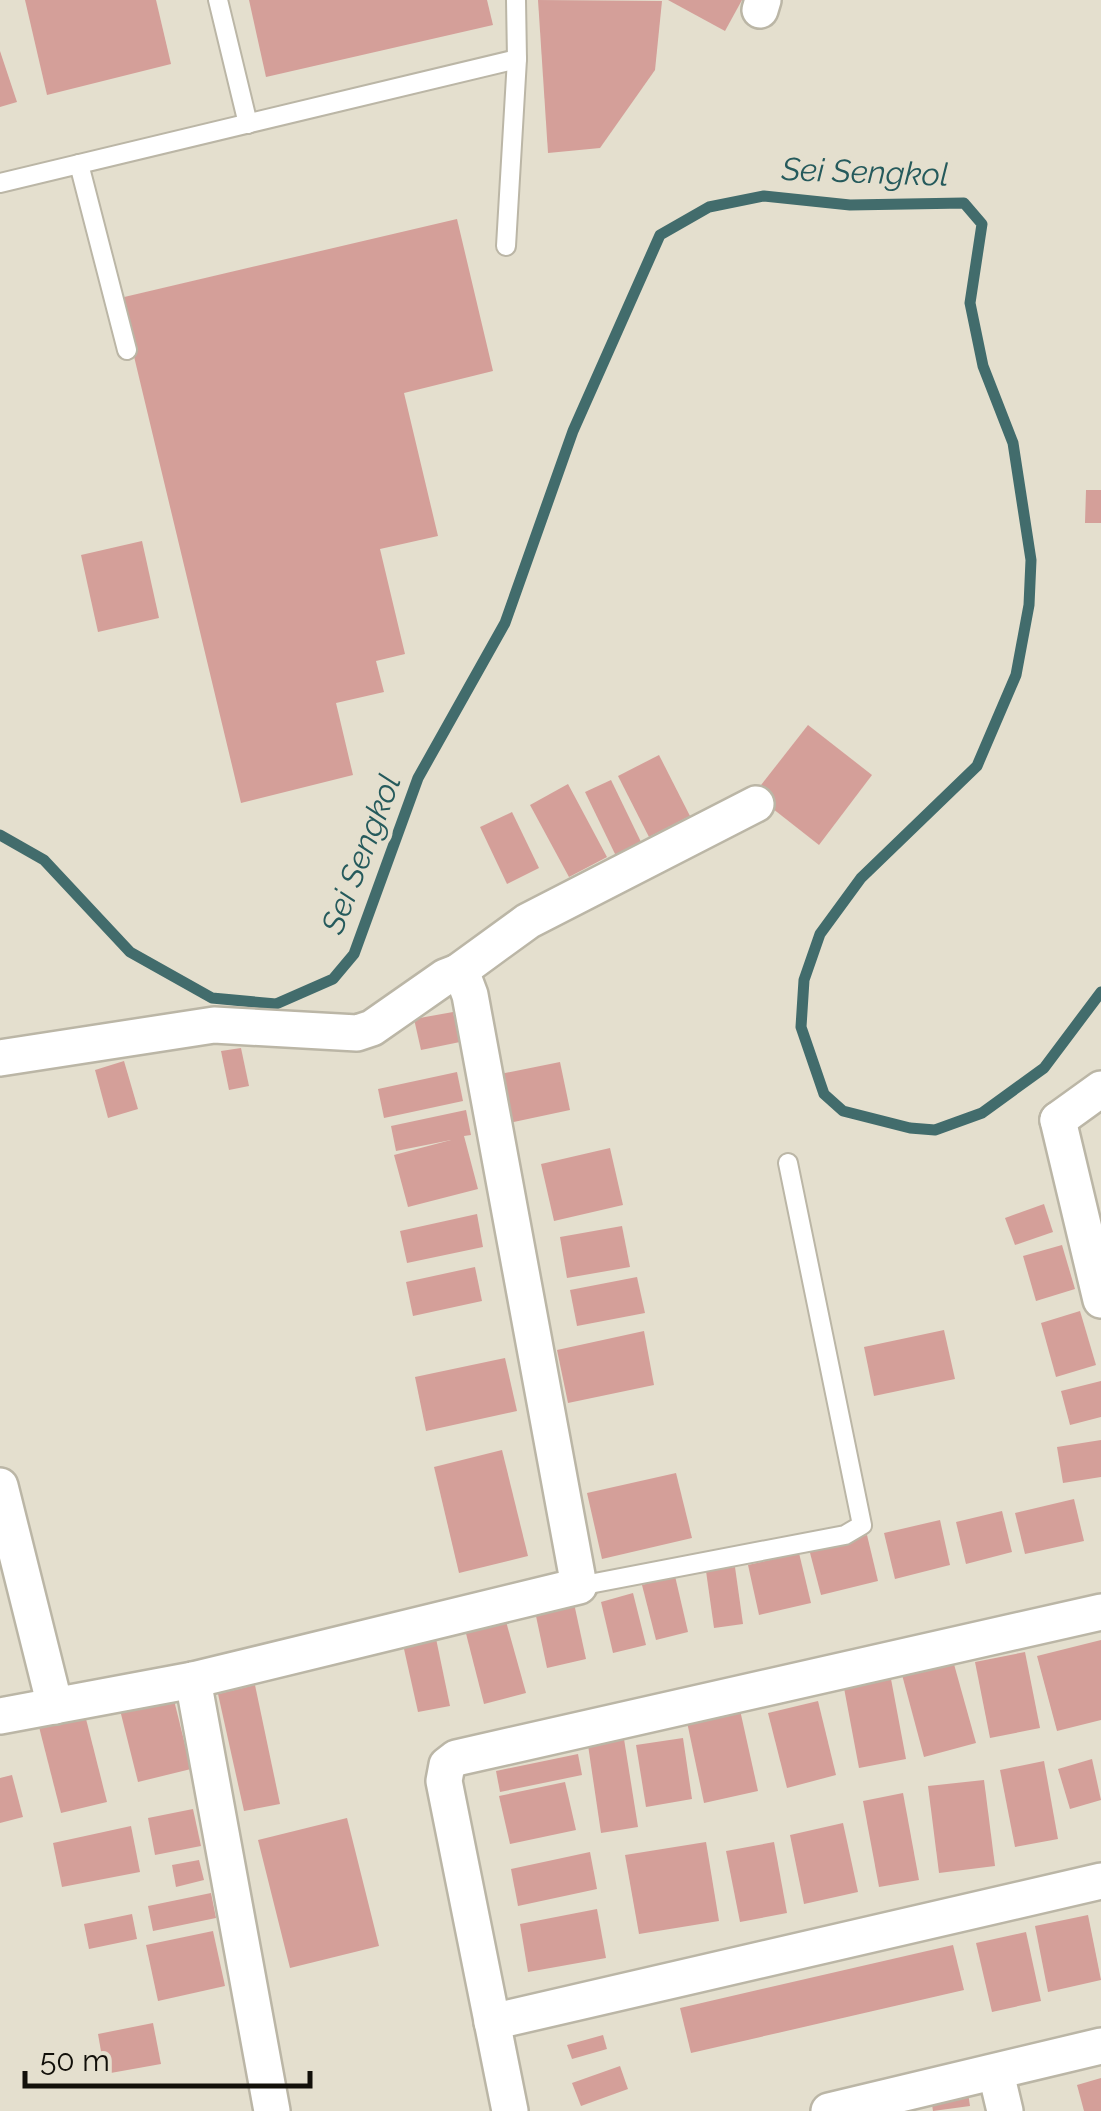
<svg xmlns="http://www.w3.org/2000/svg" width="1101" height="2111" font-family="Raleway,sans-serif">
	<rect width="100%" height="100%" fill="#e4dfce"/>
	<g fill="none" stroke-linecap="round" stroke-linejoin="round">
		<!-- stream -->
		<polyline stroke="#426c6c" stroke-width="11" points="0,835 44,860 130,952 212,998 276,1004 333,979 354,954 418,778 505,623 573,431 660,235 709,207 764,196 850,205 964,203 982,224 970,303 983,366 1013,443 1031,560 1029,605 1016,675 977,766 861,878 820,934 804,980 801,1027 824,1094 843,1111 910,1128 935,1130 982,1113 1044,1068 1101,992"/>
	</g>
	<!-- building -->
	<g fill="#d49f99">
		<polygon points="25,0 156,0 171,64 47,95"/>
		<polygon points="249,0 487,0 493,25 266,77"/>
		<polygon points="538,0 662,1 655,70 600,148 548,153"/>
		<polygon points="668,0 742,0 725,31"/>
		<polygon points="0,51 17,102 0,107"/>
		<polygon points="457,219 493,371 404,393 438,536 380,549 405,654 376,661 384,692 336,703 353,775 241,803 120,298"/>
		<polygon points="1086,490 1101,490 1101,523 1085,523"/>
		<polygon points="142,541 159,618 98,632 81,555"/>
		<polygon points="808,725 872,775 819,845 754,794"/>
		<polygon points="659,755 690,816 649,837 618,776"/>
		<polygon points="611,780 642,844 616,856 585,792"/>
		<polygon points="568,784 607,857 569,877 530,805"/>
		<polygon points="512,812 539,868 507,884 480,827"/>
		<polygon points="453,1012 460,1042 421,1050 414,1019"/>
		<polygon points="241,1048 249,1086 229,1090 221,1051"/>
		<polygon points="124,1061 138,1109 108,1118 95,1070"/>
		<polygon points="560,1062 570,1110 509,1123 500,1074"/>
		<polygon points="457,1072 463,1101 384,1118 378,1089"/>
		<polygon points="466,1110 471,1135 464,1136 478,1189 408,1207 394,1155 451,1140 396,1151 391,1126"/>
		<polygon points="610,1148 623,1205 554,1221 541,1164"/>
		<polygon points="1044,1204 1053,1232 1015,1245 1005,1218"/>
		<polygon points="477,1214 483,1247 407,1263 400,1231"/>
		<polygon points="622,1226 630,1267 567,1278 560,1237"/>
		<polygon points="1062,1245 1075,1289 1036,1301 1023,1256"/>
		<polygon points="475,1267 482,1301 413,1316 406,1282"/>
		<polygon points="637,1277 645,1313 577,1326 570,1290"/>
		<polygon points="1080,1311 1096,1365 1056,1377 1041,1323"/>
		<polygon points="944,1330 955,1379 874,1396 864,1347"/>
		<polygon points="644,1331 654,1385 568,1403 557,1350"/>
		<polygon points="505,1358 517,1411 426,1431 415,1377"/>
		<polygon points="1101,1381 1101,1417 1070,1425 1061,1391"/>
		<polygon points="1101,1440 1101,1477 1063,1483 1057,1447"/>
		<polygon points="502,1450 528,1556 459,1573 434,1467"/>
		<polygon points="676,1473 692,1538 602,1559 587,1493"/>
		<polygon points="1074,1499 1084,1541 1025,1554 1015,1513"/>
		<polygon points="1002,1511 1012,1552 966,1564 956,1522"/>
		<polygon points="940,1520 950,1565 895,1579 884,1533"/>
		<polygon points="867,1535 878,1581 821,1595 809,1549"/>
		<polygon points="799,1553 811,1603 759,1615 748,1565"/>
		<polygon points="735,1567 743,1624 714,1628 706,1571"/>
		<polygon points="675,1576 688,1632 656,1640 642,1585"/>
		<polygon points="633,1593 646,1645 613,1653 601,1602"/>
		<polygon points="572,1594 586,1659 547,1668 533,1602"/>
		<polygon points="502,1607 526,1693 484,1704 462,1618"/>
		<polygon points="433,1624 450,1706 418,1712 400,1631"/>
		<polygon points="1101,1640 1101,1720 1057,1731 1037,1656"/>
		<polygon points="1025,1652 1040,1728 990,1738 975,1662"/>
		<polygon points="952,1657 976,1743 924,1757 901,1671"/>
		<polygon points="891,1679 906,1759 859,1768 844,1688"/>
		<polygon points="255,1685 280,1804 244,1811 218,1694"/>
		<polygon points="173,1696 191,1769 138,1782 120,1710"/>
		<polygon points="818,1701 836,1775 787,1788 768,1713"/>
		<polygon points="740,1710 758,1791 704,1803 687,1722"/>
		<polygon points="84,1711 107,1802 61,1813 38,1723"/>
		<polygon points="683,1738 692,1799 646,1807 636,1745"/>
		<polygon points="624,1739 638,1827 601,1833 588,1745"/>
		<polygon points="578,1754 582,1775 500,1792 496,1771"/>
		<polygon points="1092,1759 1101,1800 1070,1809 1058,1769"/>
		<polygon points="1044,1761 1058,1839 1015,1847 1000,1770"/>
		<polygon points="12,1775 23,1817 0,1823 0,1778"/>
		<polygon points="984,1780 995,1866 939,1873 928,1786"/>
		<polygon points="565,1782 576,1830 510,1844 499,1796"/>
		<polygon points="903,1793 919,1880 879,1887 863,1801"/>
		<polygon points="193,1809 201,1846 155,1855 148,1818"/>
		<polygon points="347,1818 379,1946 290,1968 258,1840"/>
		<polygon points="843,1823 858,1892 804,1904 790,1835"/>
		<polygon points="131,1826 140,1872 62,1887 53,1843"/>
		<polygon points="706,1842 719,1921 639,1934 625,1855"/>
		<polygon points="774,1842 787,1913 740,1922 726,1851"/>
		<polygon points="590,1852 597,1889 518,1906 511,1869"/>
		<polygon points="199,1860 204,1880 176,1887 172,1865"/>
		<polygon points="211,1893 216,1918 153,1931 148,1906"/>
		<polygon points="597,1909 606,1958 528,1972 520,1924"/>
		<polygon points="132,1914 137,1939 89,1949 84,1924"/>
		<polygon points="1088,1915 1101,1980 1048,1992 1035,1926"/>
		<polygon points="213,1931 225,1986 158,2001 146,1945"/>
		<polygon points="1026,1932 1041,2001 992,2012 976,1943"/>
		<polygon points="953,1945 964,1990 691,2053 680,2008"/>
		<polygon points="153,2023 161,2064 105,2074 98,2034"/>
		<polygon points="603,2035 607,2049 572,2059 567,2045"/>
		<polygon points="620,2066 628,2089 581,2106 572,2083"/>
		<polygon points="1101,2078 1101,2111 1084,2111 1077,2085"/>
		<polygon points="967,2086 970,2106 933,2111 930,2092"/>
	</g>
	<g fill="none" stroke-linecap="round" stroke-linejoin="round">
		<defs>
			<g id="service">
				<polyline points="218,0 248,124"/>
				<polyline points="79,164 127,350"/>
				<polyline points="0,183 517,59"/>
				<polyline points="506,246 517,59 516,0"/>
				<polyline points="579,1586 845,1535 862,1525 788,1163"/>
			</g>
			<g id="minor">
				<polyline points="760,10 763,0"/>
				<polyline points="458,972 528,921 756,804"/>
				<polyline points="0,1058 214,1025 357,1033 372,1028 445,977 458,972 464,979 470,995 579,1586 193,1680 0,1716"/>
				<polyline points="1058,1120 1101,1300"/>
				<polyline points="1058,1120 1101,1089"/>
				<polyline points="0,1486 55,1706"/>
				<polyline points="193,1680 272,2111"/>
				<polyline points="492,2022 1101,1881"/>
				<polyline points="996,2073 1005,2111"/>
				<polyline points="510,2111 444,1781 447,1765 456,1758 1101,1612"/>
				<polyline points="829,2111 1101,2046"/>
			</g>
		</defs>
		<!-- service casing -->
		<use href="#service" stroke="#bbb6a6" stroke-width="22"/>
		<!-- minor casing -->
		<use href="#minor" stroke="#bbb6a6" stroke-width="40"/>
		<!-- service -->
		<use href="#service" stroke="#fff" stroke-width="18"/>
		<!-- minor -->
		<use href="#minor" stroke="#fff" stroke-width="35"/>
	</g>
	<g text-anchor="middle" stroke-width="9" stroke-linejoin="round" paint-order="stroke">
		<!-- water labels -->
		<g font-size="32" font-style="italic" fill="#255a5c" stroke="#e4dfce">
			<text transform="translate(865 172) rotate(2)" y="11">Sei Sengkol</text>
			<text transform="translate(361 854) rotate(-69)" y="11">Sei Sengkol</text>
		</g>
	</g>
	<!-- scale -->
	<path d="M25 2071v15h285v-15" fill="none" stroke="#12100a" stroke-width="5"/>
	<text x="40" y="2071" font-size="30" fill="#12100a" stroke="#e4dfce" stroke-width="8" paint-order="stroke">50 m</text>
</svg>
